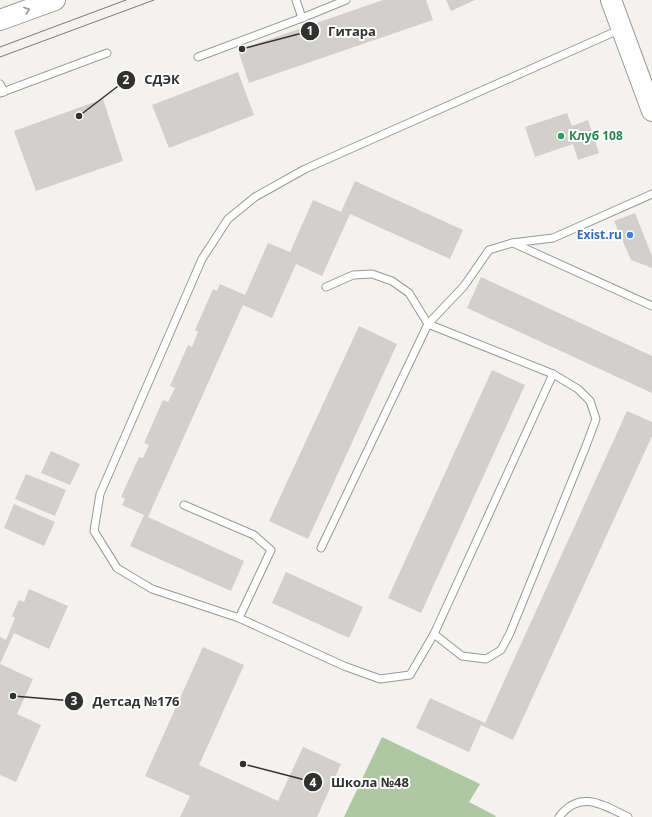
<svg xmlns="http://www.w3.org/2000/svg" width="652" height="817" font-family="'Open Sans',sans-serif">
	<rect width="100%" height="100%" fill="#f3f2ef"/>
	<!-- green -->
	<polygon fill="#afc7a2" points="382,737 480,784 469,802 496,816 495,817 344,817"/>
	<!-- building -->
	<g fill="#d2d0cd">
		<polygon points="383,0 426,0 433,20 249,83 238,50"/>
		<polygon points="446,0 475,0 451,11"/>
		<polygon points="238,72 254,115 169,148 152,105"/>
		<polygon points="103,99 123,161 36,191 14,131"/>
		<polygon points="567,113 572,126 588,120 599,153 578,160 573,144 535,157 525,127"/>
		<polygon points="355,181 463,230 450,259 350,214 322,276 296,264 272,318 243,305 148,517 244,561 231,591 130,546 144,515 122,505 125,499 121,497 139,457 143,458 149,445 144,443 163,400 168,402 175,388 170,386 188,345 192,347 198,332 195,330 213,289 217,291 220,284 245,295 268,243 290,252 313,200 341,212"/>
		<polygon points="635,213 652,256 652,268 631,260 614,221"/>
		<polygon points="481,277 652,356 652,393 467,308"/>
		<polygon points="359,326 397,344 308,539 269,521"/>
		<polygon points="492,370 525,385 421,613 388,598"/>
		<polygon points="627,411 652,422 652,436 513,740 481,725 469,752 416,728 430,698 485,723"/>
		<polygon points="51,451 80,464 70,485 41,473"/>
		<polygon points="26,474 66,490 55,516 15,499"/>
		<polygon points="14,504 55,522 44,546 4,528"/>
		<polygon points="286,572 363,607 349,638 272,603"/>
		<polygon points="29,589 68,606 49,649 14,633 0,664 33,679 17,714 41,725 16,782 0,775 0,637 6,640 15,618 12,616 19,600 24,602"/>
		<polygon points="203,647 244,665 199,765 278,801 303,747 341,764 317,817 180,817 190,796 145,776"/>
	</g>
	<g fill="none" stroke-linecap="round" stroke-linejoin="round">
		<defs>
			<g id="lane">
				<polyline points="296,0 302,18"/>
				<polyline points="621,29 305,169 255,197 228,219 202,259 100,494 94,531 117,568 152,589 239,618 344,666 380,679 410,675 434,634 462,656 486,659 501,650 510,633 586,446 596,419 590,401 578,389 553,374 428,324 464,286 489,250 512,243 553,238 652,194"/>
				<polyline points="198,57 302,18 346,0"/>
				<polyline points="0,84 4,92"/>
				<polyline points="0,93 107,53"/>
				<polyline points="513,243 652,306"/>
				<polyline points="184,505 254,535 271,550 239,618"/>
				<polyline points="321,548 428,324 409,293 392,281 372,274 353,275 326,287"/>
				<polyline points="434,634 553,374"/>
				<path d="M559,817C580,789 603,805 628,817"/>
			</g>
			<g id="secondary">
				<polyline points="611,0 652,111"/>
				<polyline points="0,20 55,0"/>
			</g>
		</defs>
		<!-- lane casing -->
		<use href="#lane" stroke="#9a9996" stroke-width="9"/>
		<!-- secondary casing -->
		<use href="#secondary" stroke="#9a9996" stroke-width="22"/>
		<!-- lane -->
		<use href="#lane" stroke="#fff" stroke-width="7"/>
		<!-- secondary -->
		<use href="#secondary" stroke="#fff" stroke-width="20"/>
		<!-- tram -->
		<g stroke="#7b7a78" stroke-width="1">
			<polyline points="0,47 126,0"/>
			<polyline points="0,57 154,0"/>
		</g>
	</g>
	<!-- one-way arrows -->
	<defs><path id="oneway-chevron" d="M-2-3.5L2.5 0L-2 3.5" fill="none" stroke-width="1.6" stroke-linecap="round" stroke-linejoin="round"/></defs>
	<use stroke="#989898" href="#oneway-chevron" transform="translate(27 10) rotate(-20)"/>
	<!-- markers -->
	<circle fill="#2e9e5b" stroke="#fff" stroke-width="1.5" cx="561" cy="136" r="4"/>
	<circle fill="#3f7fe0" stroke="#fff" stroke-width="1.5" cx="630" cy="235" r="4"/>
	<g text-anchor="middle" stroke-width="4" stroke-linejoin="round" paint-order="stroke">
		<!-- leisure labels -->
		<g font-size="12" font-weight="bold" fill="#27864d" stroke="#fff" text-anchor="start">
			<text x="569" y="140">Клуб 108</text>
		</g>
		<!-- shop labels -->
		<g font-size="12" font-weight="bold" fill="#366cbe" stroke="#fff" text-anchor="end">
			<text x="622" y="239">Exist.ru</text>
		</g>
	</g>
	<!-- callouts -->
	<path fill="none" stroke="#323130" stroke-width="1.5" d="M242 49L310 31M79 116L126 80M13 696L74 701M243 764L313 782"/>
	<g fill="#323130" stroke="#fff" stroke-width="1.5">
		<circle cx="242" cy="49" r="4"/>
		<circle cx="79" cy="116" r="4"/>
		<circle cx="13" cy="696" r="4"/>
		<circle cx="243" cy="764" r="4"/>
		<circle cx="310" cy="31" r="10"/>
		<circle cx="126" cy="80" r="10"/>
		<circle cx="74" cy="701" r="10"/>
		<circle cx="313" cy="782" r="10"/>
	</g>
	<g font-size="12" text-anchor="middle" font-weight="bold" fill="#fff">
		<text x="310" y="35">1</text>
		<text x="126" y="84">2</text>
		<text x="74" y="705">3</text>
		<text x="313" y="787">4</text>
	</g>
	<g font-size="13" text-anchor="middle" font-weight="bold" fill="#323130" stroke="#fff" stroke-width="4" stroke-linejoin="round" paint-order="stroke">
		<text x="352" y="36">Гитара</text>
		<text x="162" y="84">СДЭК</text>
		<text x="136" y="706">Детсад №176</text>
		<text x="370" y="787">Школа №48</text>
	</g>
</svg>
